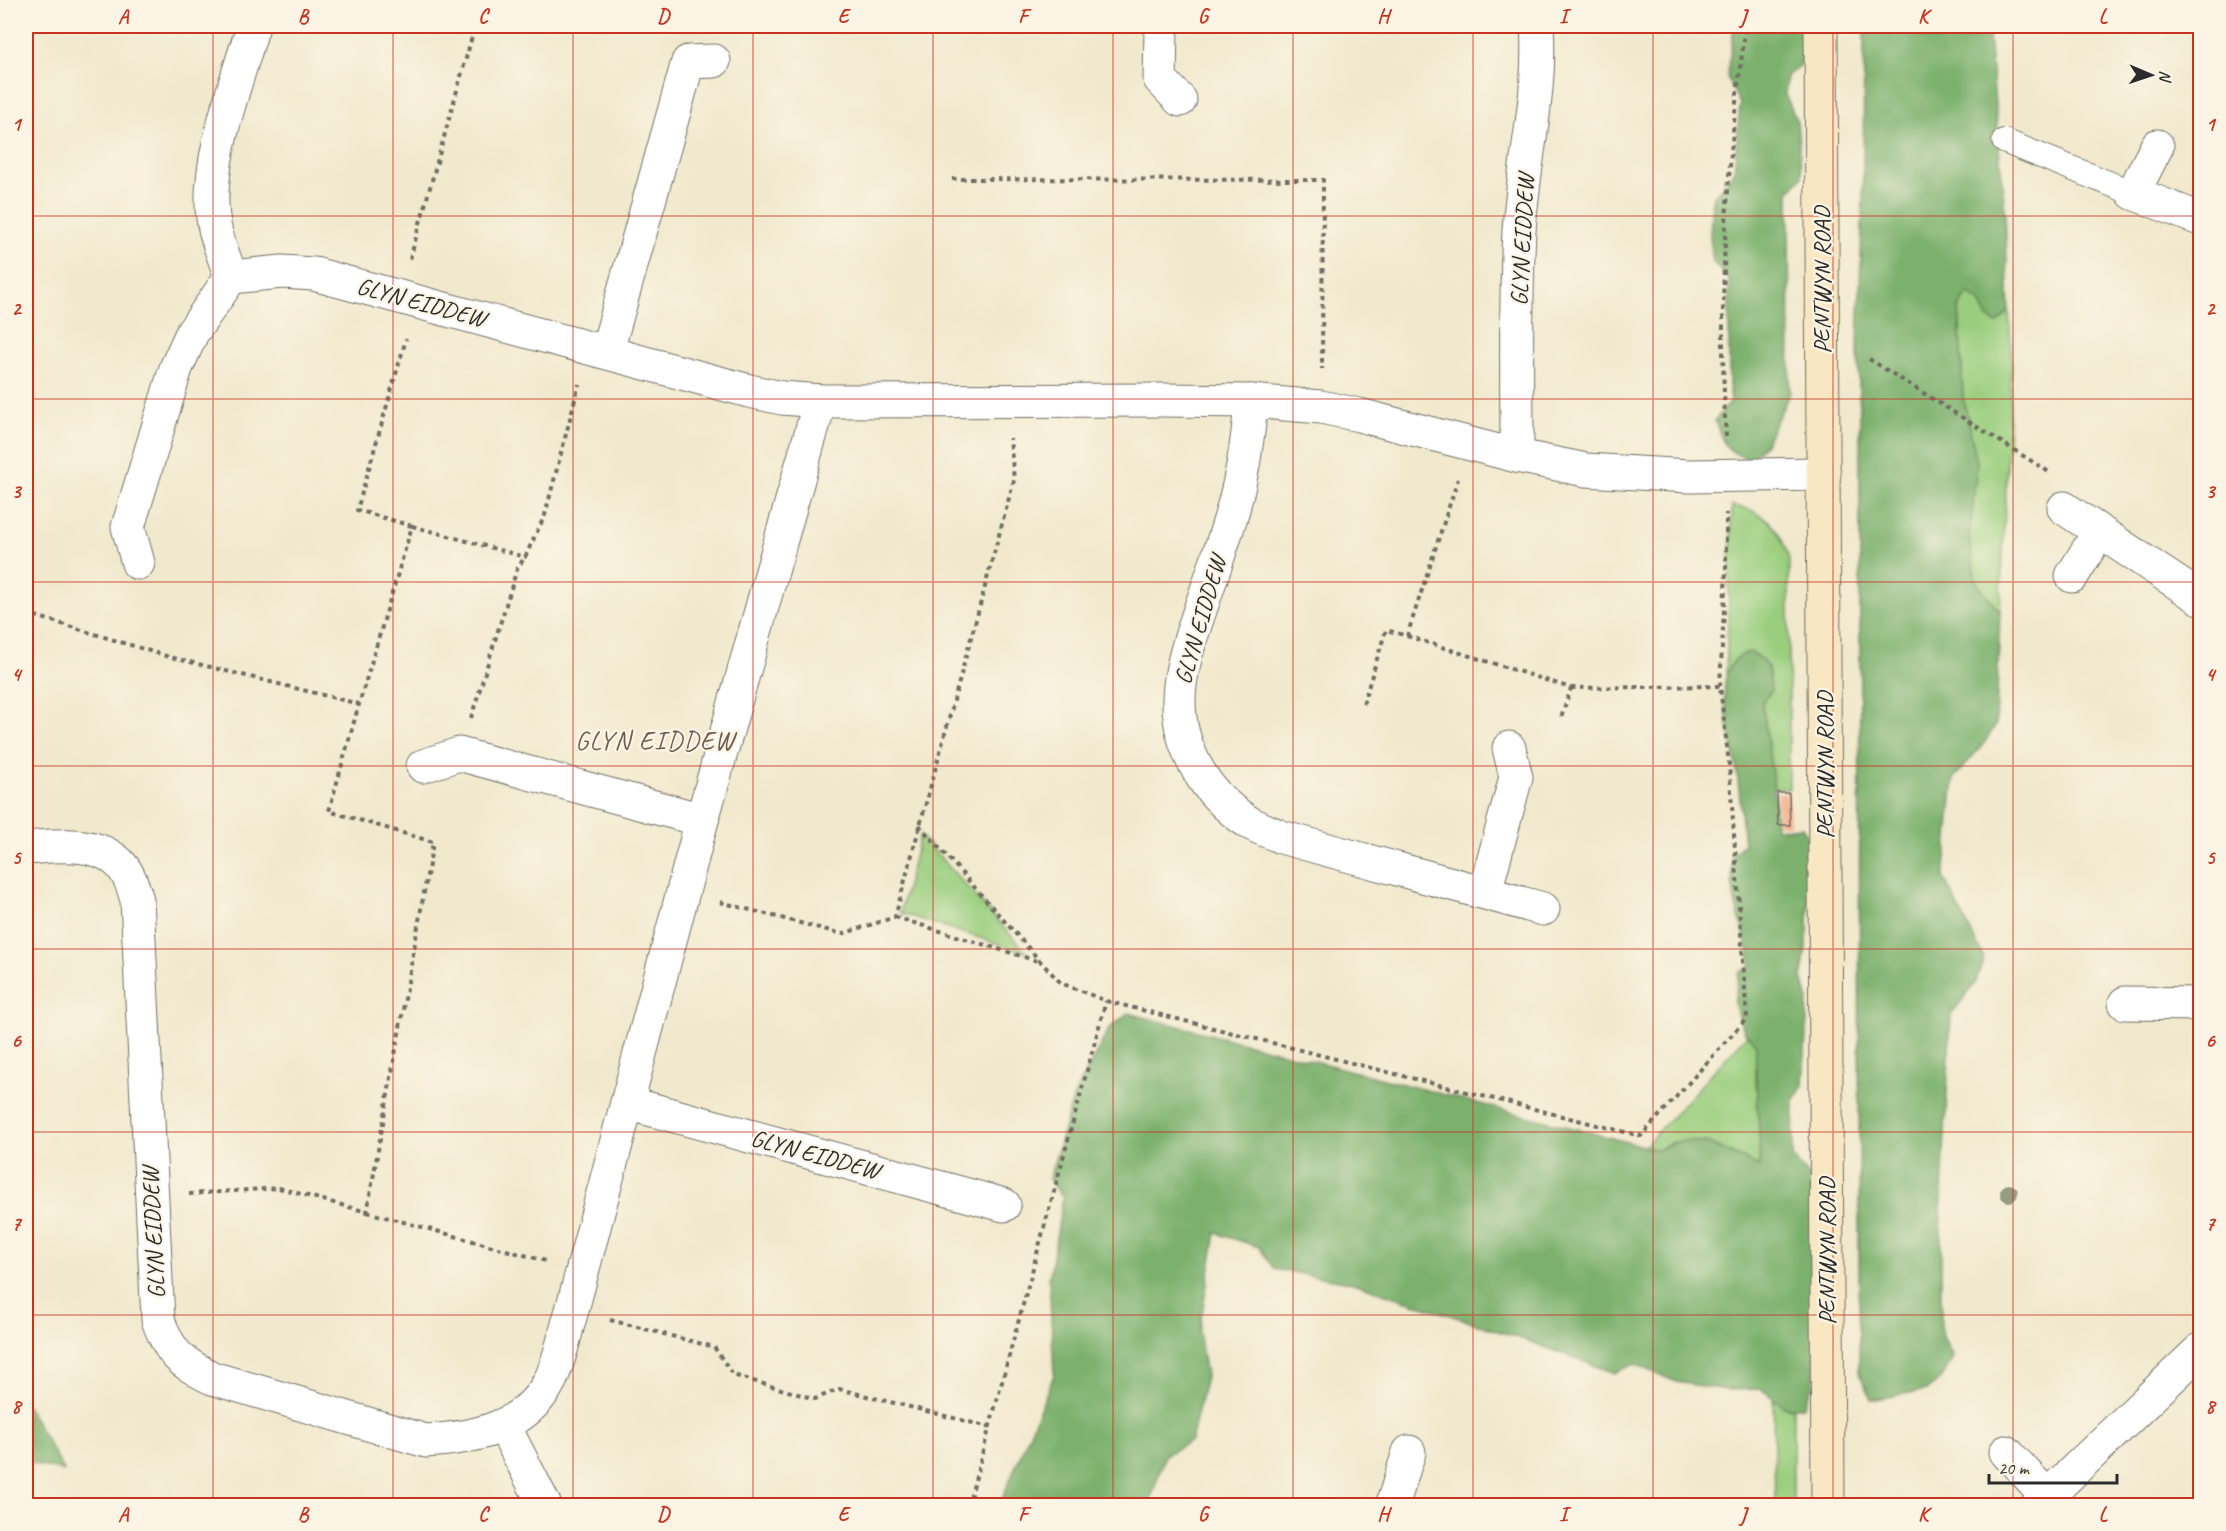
<svg xmlns="http://www.w3.org/2000/svg" width="2226" height="1531" font-family="Caveat,sans-serif">
	<rect width="100%" height="100%" fill="#fcf5e5"/>
	<filter id="ink" filterUnits="userSpaceOnUse"><feTurbulence type="fractalNoise" baseFrequency=".0167" numOctaves="2"/><feDisplacementMap in="SourceGraphic" scale="12" xChannelSelector="R" yChannelSelector="G"/><feConvolveMatrix kernelMatrix="1 2 1 2 8 2 1 2 1" color-interpolation-filters="sRGB"/></filter>
	<filter id="wash" filterUnits="userSpaceOnUse"><feTurbulence type="fractalNoise" baseFrequency=".008" numOctaves="4" result="noise"/><feDisplacementMap in="SourceGraphic" scale="24" xChannelSelector="R" yChannelSelector="G"/><feGaussianBlur stdDeviation="1.35" result="paint"/><feColorMatrix in="noise" values="0 0 0 0 0 0 0 0 0 0 0 0 0 0 0 0 0 1.4 0 .05"/><feComposite in="paint" operator="in"/></filter>
	<g filter="url(#wash)">
		<rect width="100%" height="100%" fill="#f1e9cd"/>
		<!-- green -->
		<g fill="#9ace7e" stroke="#627c54" stroke-width="1.5">
			<polygon points="1968,293 1980,302 1988,318 1996,324 2009,311 2012,361 2000,612 1976,582 1969,537 1977,463 1963,397 1959,307"/>
			<path d="M1732,506C1766,510 1780,528 1789,559V789L1774,788L1762,702L1771,691L1768,666L1726,674Z"/>
			<polygon points="920,835 1027,953 900,913"/>
			<path d="M1747,1035L1756,1044C1754,1085 1761,1125 1759,1166L1707,1142H1671L1658,1150L1644,1147Z"/>
			<polygon points="1773,1398 1785,1407 1793,1408 1793,1505 1775,1505"/>
		</g>
		<!-- forest -->
		<g fill="#7bb16d" stroke="#536e4c" stroke-width="1.5">
			<path d="M1734,26H1803L1802,64L1787,76L1785,94L1797,122L1802,177L1789,192L1790,393L1765,444L1750,460C1725,451 1723,445 1715,420L1731,402L1729,384V280L1713,262L1710,236L1712,199L1734,172L1740,104L1727,77Z"/>
			<polygon points="1864,26 1988,26 2005,212 2009,311 1997,324 1988,318 1980,302 1968,293 1959,307 1963,397 1977,463 1969,537 1976,582 2000,612 1996,725 1984,743 1954,778 1944,878 1984,958 1976,982 1951,1015 1941,1211 1941,1332 1953,1358 1941,1379 1927,1390 1871,1400 1859,1372 1860,426 1858,343 1863,194"/>
			<path d="M1749,652C1768,658 1770,673 1771,691L1762,702L1774,788L1776,829L1802,827L1810,841L1808,931L1802,977L1808,1001L1803,1086L1794,1099L1793,1158L1809,1176L1820,1183L1814,1384L1803,1407H1785L1761,1389L1727,1390L1676,1382L1635,1364L1614,1373L1534,1343L1350,1282L1274,1269L1259,1247L1216,1233L1199,1331L1206,1376L1191,1441L1165,1455L1149,1505L999,1506L1054,1375L1049,1279L1063,1197L1049,1179L1074,1095L1109,1029L1128,1013L1658,1150C1694,1127 1725,1153 1759,1166C1761,1125 1754,1085 1756,1044L1745,1033L1734,1003L1739,973L1751,966C1748,940 1736,915 1733,888C1731,878 1732,866 1732,855L1744,844C1741,818 1740,791 1736,765C1732,738 1719,699 1727,673C1731,662 1738,655 1749,652Z"/>
			<polygon points="26,1404 64,1471 26,1462"/>
		</g>
		<g id="blocks">
			<!-- building -->
			<polygon fill="#f3b292" points="1777,793 1789,793 1790,825 1778,825"/>
		</g>
	</g>
	<g filter="url(#ink)">
		<use href="#blocks" fill-opacity="0" stroke="#706e64" stroke-width="1.5"/>
		<g fill="none" stroke-linecap="round" stroke-linejoin="round">
			<defs>
				<polyline id="lane" points="2004,141 2133,193"/>
				<g id="street">
					<polyline points="1163,26 1161,30 1160,79 1180,100"/>
					<polyline points="2157,146 2133,193 2200,219"/>
					<polyline points="231,277 282,272 314,274 749,391 782,398 820,401 1164,400 1251,401 1285,404 1321,407 1359,415 1517,456 1586,470 1689,476 1824,474"/>
					<polyline points="607,351 688,62 714,61"/>
					<path d="M1251,401C1248,444 1241,485 1228,526C1219,555 1209,584 1199,613C1180,669 1166,715 1198,770C1209,790 1228,809 1248,822C1258,828 1271,832 1281,837L1543,909"/>
					<path d="M1517,456C1517,382 1515,304 1519,231C1523,162 1542,94 1537,26"/>
					<polyline points="2064,508 2200,598"/>
					<path d="M138,563L128,527L176,368L192,333L231,277C225,259 217,241 214,224C203,168 237,81 253,26"/>
					<polyline points="2072,576 2099,532"/>
					<polyline points="423,766 459,754 702,820"/>
					<path d="M26,848C55,846 94,840 118,862C129,872 133,887 137,900L158,1320C171,1355 179,1361 212,1378L426,1441C475,1438 525,1428 550,1381C560,1360 565,1333 572,1310L702,820L820,401"/>
					<polyline points="1485,892 1516,777 1509,748"/>
					<polyline points="2125,1003 2200,1004"/>
					<polyline points="627,1103 1004,1205"/>
					<polyline points="504,1426 545,1506"/>
					<polyline points="2006,1452 2047,1496"/>
					<polyline points="1392,1506 1409,1452"/>
					<polyline points="2037,1506 2200,1350"/>
				</g>
				<polyline id="secondary" points="1821,26 1828,1506"/>
			</defs>
			<!-- lane casing -->
			<use href="#lane" stroke="#706e64" stroke-width="26"/>
			<!-- street casing -->
			<use href="#street" stroke="#706e64" stroke-width="35"/>
			<!-- secondary casing -->
			<use href="#secondary" stroke="#706e64" stroke-width="35"/>
			<!-- path -->
			<g stroke="#706e64" stroke-width="4" stroke-dasharray="4.5 4.5" stroke-linecap="butt">
				<polyline points="952,179 1323,180 1322,369"/>
				<polyline points="410,259 475,26"/>
				<polyline points="1869,359 2049,472"/>
				<path d="M1726,437C1718,300 1726,162 1746,26"/>
				<polyline points="412,526 525,557 545,515 579,384"/>
				<polyline points="26,613 166,656 359,704 412,526 357,510 406,339"/>
				<polyline points="1407,636 1571,688 1561,718"/>
				<polyline points="1720,686 1726,570 1726,513"/>
				<polyline points="1363,704 1386,630 1407,636 1458,479"/>
				<polyline points="471,718 517,569 525,557"/>
				<polyline points="919,825 1040,961 1061,983 1106,1001 1641,1136 1747,1018 1729,764 1720,686 1571,688"/>
				<polyline points="720,902 842,934 895,917 1014,480 1010,438"/>
				<polyline points="895,917 1037,961"/>
				<polyline points="189,1194 279,1188 367,1212 433,842 329,811 359,704"/>
				<polyline points="367,1212 546,1261"/>
				<polyline points="610,1320 714,1347 733,1375 815,1399 839,1389 989,1427"/>
				<polyline points="968,1506 1106,1001"/>
			</g>
			<!-- lane -->
			<use href="#lane" stroke="#fff" stroke-width="24"/>
			<!-- street -->
			<use href="#street" stroke="#fff" stroke-width="33"/>
			<!-- secondary -->
			<use href="#secondary" stroke="#f9e7c3" stroke-width="33"/>
		</g>
		<!-- trees -->
		<circle fill="#969b82" cx="2009" cy="1193" r="9"/>
	</g>
	<!-- grid -->
	<path fill="none" stroke="#c8321e" stroke-width="1.5" stroke-opacity="0.55" d="M213,26V1506M393,26V1506M573,26V1506M753,26V1506M933,26V1506M1113,26V1506M1293,26V1506M1473,26V1506M1653,26V1506M1833,26V1506M2013,26V1506M26,216H2200M26,399H2200M26,582H2200M26,766H2200M26,949H2200M26,1132H2200M26,1315H2200"/>
	<g text-anchor="middle" stroke-width="4.5" stroke-linejoin="round" paint-order="stroke">
		<!-- street labels -->
		<g font-size="24" fill="#2b2b2b" stroke="#fcf5e5">
			<text transform="translate(1522 240) rotate(-87)" y="8">GLYN EIDDEW</text>
			<text transform="translate(1822 280) rotate(-90)" y="8">PENTWYN ROAD</text>
			<text transform="translate(421 302) rotate(15)" y="8">GLYN EIDDEW</text>
			<text transform="translate(1200 620) rotate(-74)" y="8">GLYN EIDDEW</text>
			<text transform="translate(1825 765) rotate(-90)" y="8">PENTWYN ROAD</text>
			<text transform="translate(815 1154) rotate(15)" y="8">GLYN EIDDEW</text>
			<text transform="translate(153 1233) rotate(-93)" y="8">GLYN EIDDEW</text>
			<text transform="translate(1827 1251) rotate(-90)" y="8">PENTWYN ROAD</text>
		</g>
		<!-- neighbourhood labels -->
		<g font-size="26" letter-spacing="1.5" fill="#715a4f" stroke="#fcf5e5">
			<text x="655" y="749">GLYN EIDDEW</text>
		</g>
	</g>
	<!-- margin -->
	<rect width="2226" height="1531" fill="none" stroke="#fcf5e5" stroke-width="66"/>
	<!-- north arrow -->
	<g transform="translate(2151 75) rotate(92)" stroke="#fcf5e5" stroke-width="4.5" paint-order="stroke">
	<path d="M0-4.5L10 22L0 15L-10 22Z" fill="#2b2b2b"/>
	<text y="-9" font-size="16" font-weight="bold" text-anchor="middle" fill="#2b2b2b">N</text>
	</g>
	<!-- scale -->
	<path d="M1989 1474v9h128v-9" fill="none" stroke="#2b2b2b" stroke-width="3"/>
	<text x="1998" y="1474" font-size="18" fill="#2b2b2b" stroke="#fcf5e5" stroke-width="4.5" paint-order="stroke">20 m</text>
	<rect x="33" y="33" width="2160" height="1465" fill="none" stroke="#c8321e" stroke-width="2"/>
	<g font-size="20" text-anchor="middle" font-weight="bold" fill="#c8321e">
		<text x="123" y="23">A</text>
		<text x="303" y="23">B</text>
		<text x="483" y="23">C</text>
		<text x="663" y="23">D</text>
		<text x="843" y="23">E</text>
		<text x="1023" y="23">F</text>
		<text x="1203" y="23">G</text>
		<text x="1383" y="23">H</text>
		<text x="1563" y="23">I</text>
		<text x="1743" y="23">J</text>
		<text x="1923" y="23">K</text>
		<text x="2103" y="23">L</text>
		<text x="16" y="131">1</text>
		<text x="2210" y="131">1</text>
		<text x="16" y="315">2</text>
		<text x="2210" y="315">2</text>
		<text x="16" y="498">3</text>
		<text x="2210" y="498">3</text>
		<text x="16" y="681">4</text>
		<text x="2210" y="681">4</text>
		<text x="16" y="864">5</text>
		<text x="2210" y="864">5</text>
		<text x="16" y="1047">6</text>
		<text x="2210" y="1047">6</text>
		<text x="16" y="1230">7</text>
		<text x="2210" y="1230">7</text>
		<text x="16" y="1413">8</text>
		<text x="2210" y="1413">8</text>
		<text x="123" y="1521">A</text>
		<text x="303" y="1521">B</text>
		<text x="483" y="1521">C</text>
		<text x="663" y="1521">D</text>
		<text x="843" y="1521">E</text>
		<text x="1023" y="1521">F</text>
		<text x="1203" y="1521">G</text>
		<text x="1383" y="1521">H</text>
		<text x="1563" y="1521">I</text>
		<text x="1743" y="1521">J</text>
		<text x="1923" y="1521">K</text>
		<text x="2103" y="1521">L</text>
	</g>
</svg>
